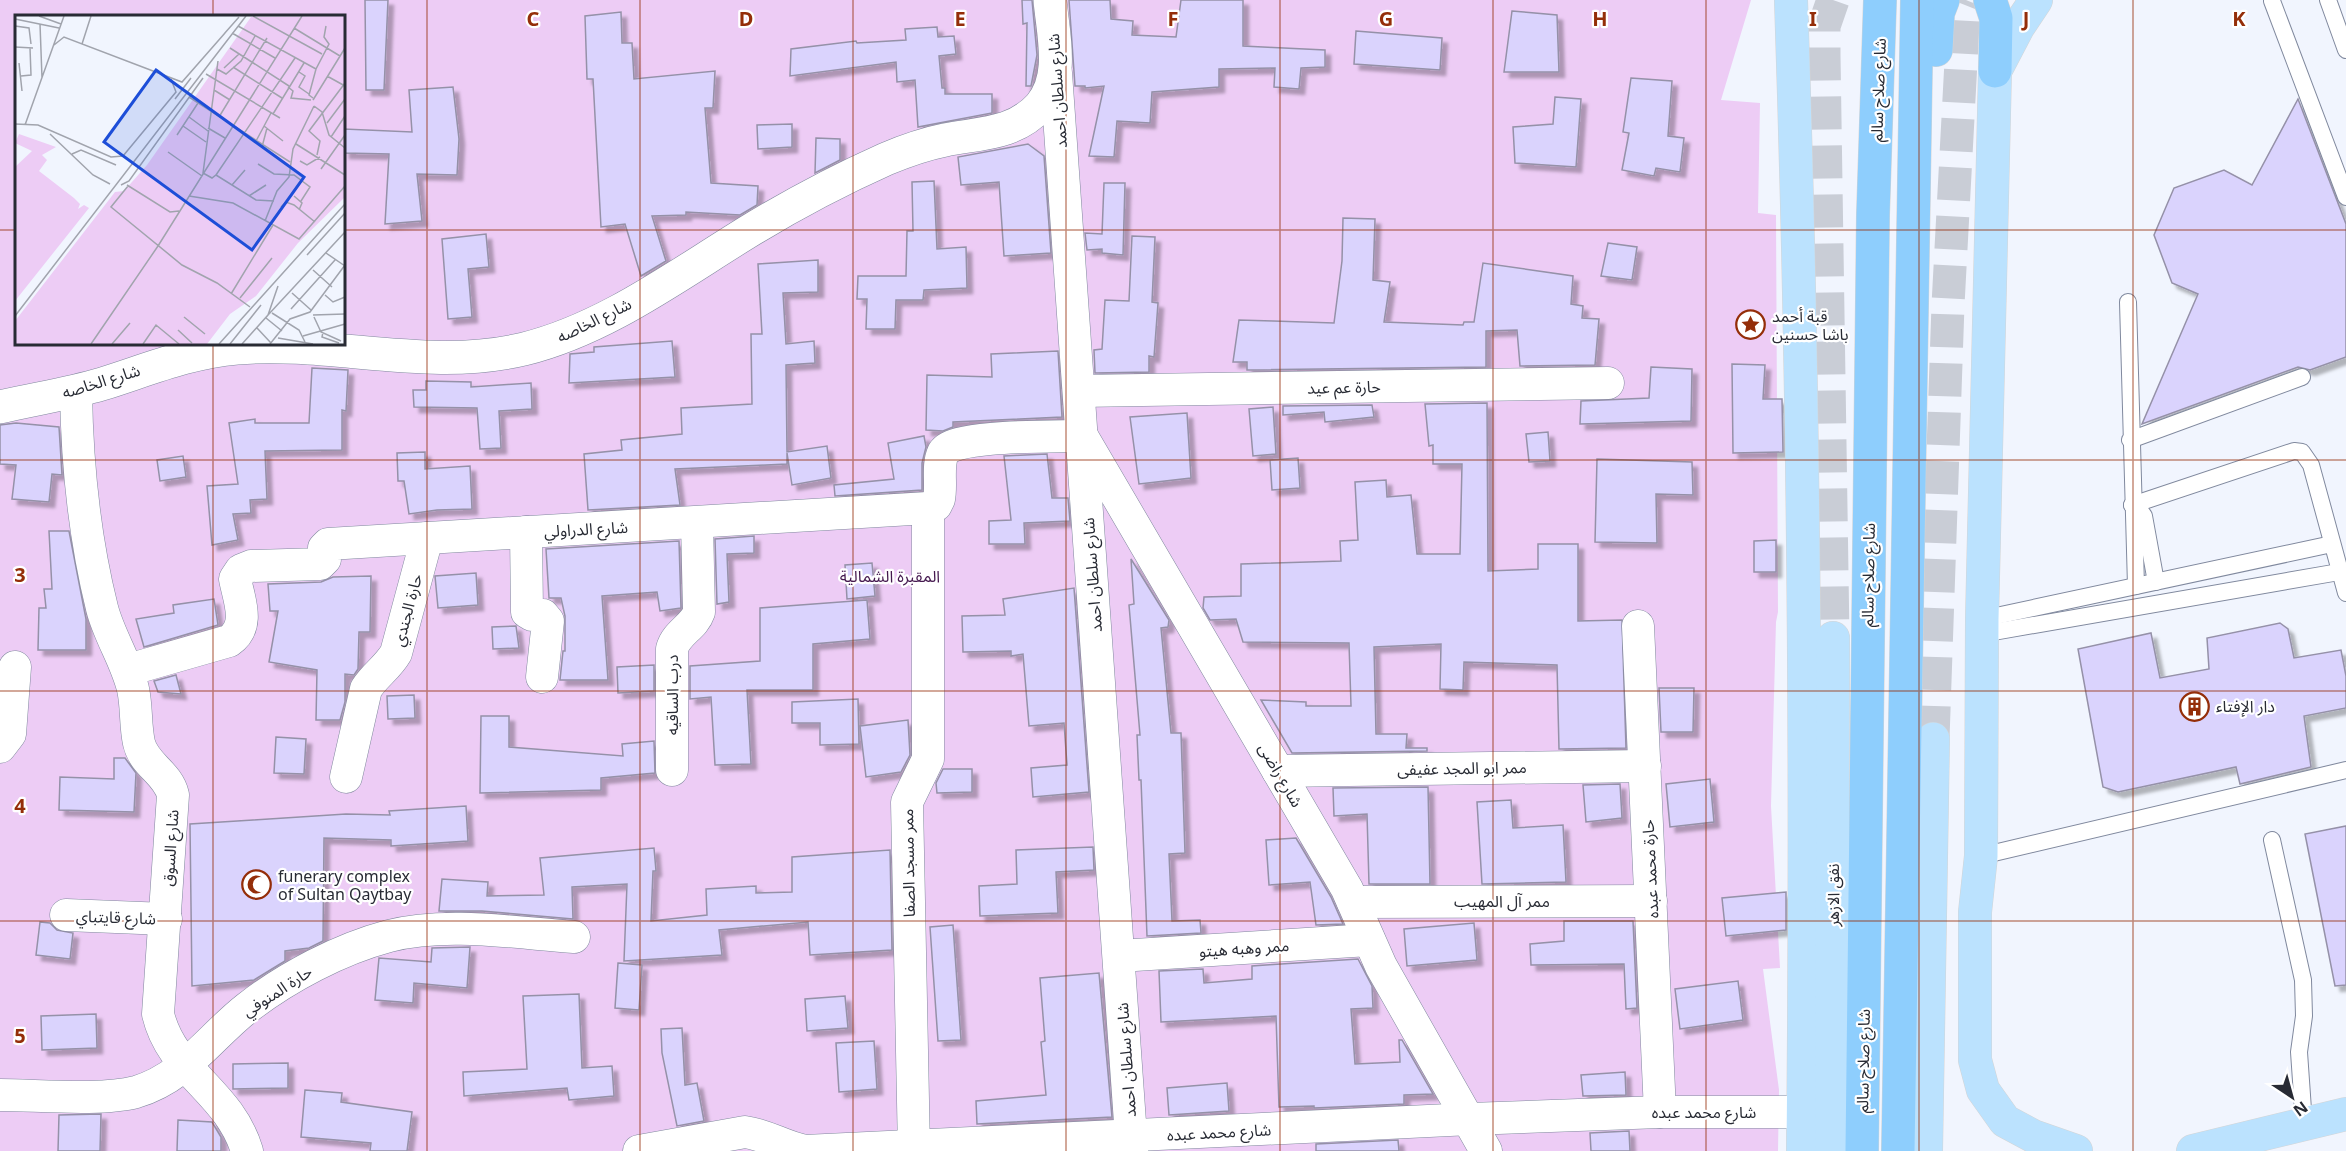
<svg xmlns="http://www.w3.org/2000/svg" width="2346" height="1151" font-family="'Noto Sans','Noto Sans Arabic',sans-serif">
	<defs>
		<filter id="shadow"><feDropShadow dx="5.5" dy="5.5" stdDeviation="1.5" flood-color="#0004"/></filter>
	</defs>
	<rect width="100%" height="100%" fill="#f1f5fe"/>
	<!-- green -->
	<path fill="#edccf5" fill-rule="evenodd" d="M0,0H1751L1721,100L1760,103L1758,213L1776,215L1778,612L1776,622L1771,806L1780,968L1763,969L1779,1090L1778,1151H0ZM16,16H344V344H16Z"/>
	<!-- building -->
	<g fill="#dad3fd" stroke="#9591a8" stroke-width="1.5" filter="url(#shadow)">
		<polygon points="365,0 388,0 384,90 366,90"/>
		<polygon points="1022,0 1032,0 1037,55 1031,86 1026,86 1027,23 1023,24"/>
		<polygon points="1069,0 1110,0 1111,19 1133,21 1132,35 1176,37 1181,0 1243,0 1243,46 1325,50 1325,67 1301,68 1299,89 1274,87 1275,68 1219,69 1219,87 1152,92 1150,123 1117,121 1114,157 1089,156 1104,86 1085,88 1085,86 1075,86"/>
		<polygon points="1512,11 1557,15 1559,72 1504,72"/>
		<polygon points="621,12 622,43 632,43 634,79 715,71 713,108 705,108 711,183 758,186 757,205 740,215 686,212 686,215 652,216 666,261 641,276 625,224 601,227 593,79 587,79 585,16"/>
		<polygon points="937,27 938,37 954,36 956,54 939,56 942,88 945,88 945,94 992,94 992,113 918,127 915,80 897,82 896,62 790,76 791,49 856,41 857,43 906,40 905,29"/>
		<polygon points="1356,31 1442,38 1440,70 1354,64"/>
		<polygon points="1631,78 1672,81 1668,136 1684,138 1680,172 1656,168 1654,176 1622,170 1629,133 1623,132"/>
		<polygon points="453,87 459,139 457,175 417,174 422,221 385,224 389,154 344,153 344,129 412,132 409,90"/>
		<polygon points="1555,97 1581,99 1576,167 1515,163 1513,127 1553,124"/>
		<polygon points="2298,99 2346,224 2346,357 2310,370 2298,367 2142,424 2198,294 2172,283 2154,235 2174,188 2224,170 2252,185"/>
		<polygon points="792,124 792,147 758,149 757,125"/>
		<polygon points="816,138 840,139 840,160 815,173"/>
		<polygon points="1028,144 1044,156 1051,253 1004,256 999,182 961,185 958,157"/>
		<polygon points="934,181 937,249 966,247 967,288 924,290 923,300 896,300 895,329 866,329 867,299 857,299 858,276 906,276 907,231 913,231 912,182"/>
		<polygon points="1104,183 1125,183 1123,255 1102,253 1102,249 1087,250 1085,233 1102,234"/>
		<polygon points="1343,218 1375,219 1373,280 1390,282 1384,322 1463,325 1464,322 1474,322 1483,263 1573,276 1571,304 1583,306 1582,318 1599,319 1595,365 1520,366 1517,330 1486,331 1486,367 1247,370 1247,362 1233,362 1239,320 1334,323 1342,261"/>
		<polygon points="486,234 489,267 468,269 472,317 448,319 442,239"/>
		<polygon points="1132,236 1155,237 1152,302 1158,303 1154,357 1149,356 1149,372 1095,373 1094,350 1102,349 1105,300 1129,301"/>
		<polygon points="1608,243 1637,247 1632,280 1601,276"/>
		<polygon points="818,260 818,292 783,293 786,344 814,341 815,363 786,365 787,452 827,446 831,478 792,485 787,453 787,464 675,469 680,505 588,510 584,454 622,450 621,440 682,434 681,408 752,404 751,334 762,334 758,264"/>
		<polygon points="672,341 675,377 569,383 570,354 594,352 594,347"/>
		<polygon points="1058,351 1062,417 953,422 953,427 943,431 926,430 927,375 992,377 991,354"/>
		<polygon points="1732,364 1765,365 1763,399 1782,399 1783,452 1733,453"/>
		<polygon points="1651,367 1692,369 1691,421 1580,424 1581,401 1649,398"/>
		<polygon points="312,368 348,370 346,411 342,410 342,450 265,451 267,499 250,500 251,513 233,514 238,540 212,545 207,486 238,484 229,423 255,419 255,423 309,423"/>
		<polygon points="426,381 471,382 471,387 531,383 532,409 499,411 501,448 480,449 477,408 414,407 413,390 426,390"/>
		<polygon points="1487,403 1488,571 1538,569 1538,544 1578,544 1578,621 1622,620 1626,748 1559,749 1557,665 1464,662 1463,690 1440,689 1441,644 1374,647 1376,734 1407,734 1406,748 1427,748 1427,751 1292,753 1261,700 1306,702 1306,706 1351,706 1349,643 1243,642 1236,619 1210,620 1203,608 1204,597 1241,596 1241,564 1341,561 1340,541 1358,540 1355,482 1386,480 1387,497 1411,495 1417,554 1460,554 1462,464 1433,464 1433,445 1429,446 1425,404"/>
		<polygon points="1372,405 1374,417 1325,422 1324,412 1283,415 1283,406"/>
		<polygon points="1273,407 1276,454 1253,456 1249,409"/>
		<polygon points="1187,413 1191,478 1139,484 1130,417"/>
		<polygon points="16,423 59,427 62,475 52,474 49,502 12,499 16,465 0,464 0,425"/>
		<polygon points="1548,432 1550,461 1529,462 1526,434"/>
		<polygon points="924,436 926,447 922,463 922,490 835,496 834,485 894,479 888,443"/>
		<polygon points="425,452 425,469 470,466 472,509 437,510 409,514 404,481 398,481 397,453"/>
		<polygon points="1047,454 1052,498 1068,498 1070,521 1024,523 1025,544 989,544 989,521 1011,520 1004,456"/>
		<polygon points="183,456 186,477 160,481 157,460"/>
		<polygon points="1298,458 1300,488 1272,490 1270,460"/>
		<polygon points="1597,459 1692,462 1693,495 1656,494 1657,543 1595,542"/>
		<polygon points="49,531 69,531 86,619 86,650 38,650 39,608 46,608 44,589 52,589"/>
		<polygon points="754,536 754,553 727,554 729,602 717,604 715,539"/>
		<polygon points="1776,540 1776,572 1754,572 1754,541"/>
		<polygon points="679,541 681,608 660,611 657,592 602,596 608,680 560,680 563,651 565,651 565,616 561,598 549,598 546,549"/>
		<polygon points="1131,559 1169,620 1168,627 1161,628 1171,733 1181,733 1185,853 1169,854 1172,921 1200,920 1201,933 1147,936 1141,780 1139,780 1137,735 1140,735 1129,605 1134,604"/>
		<polygon points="872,563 875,596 847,599 845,565"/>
		<polygon points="476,573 478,605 438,608 435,576"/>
		<polygon points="371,576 370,632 359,632 358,669 354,675 345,674 345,702 340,720 316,720 317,670 269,662 278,611 270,611 268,584 321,582 333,577"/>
		<polygon points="1074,588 1089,792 1033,797 1031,768 1067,765 1064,723 1029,726 1023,654 1011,656 1011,651 963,652 962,616 1005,615 1003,599"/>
		<polygon points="214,599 218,625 144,647 136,619 174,613 173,605"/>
		<polygon points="867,600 870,639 813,644 813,690 747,690 751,764 715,765 711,697 690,699 690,666 760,661 760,608"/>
		<polygon points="2280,623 2288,629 2294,658 2341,650 2346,676 2346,708 2304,716 2311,767 2240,784 2236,767 2118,792 2103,787 2078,649 2151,633 2160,678 2209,669 2207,638"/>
		<polygon points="516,626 519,648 493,649 492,627"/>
		<polygon points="654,665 654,691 618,693 617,667"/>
		<polygon points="176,675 181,694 158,692 154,681"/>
		<polygon points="1659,688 1694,688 1693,732 1661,732"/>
		<polygon points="414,695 415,718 388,719 387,696"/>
		<polygon points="858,699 859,744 820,745 820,723 792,723 792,702"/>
		<polygon points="481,716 509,716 509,747 623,756 622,744 654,741 655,773 601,778 601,790 480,793"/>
		<polygon points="908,720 910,755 901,772 866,777 860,726"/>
		<polygon points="276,737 306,739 304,774 274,773"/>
		<polygon points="114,758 125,758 136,773 134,812 59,810 60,777 114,779"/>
		<polygon points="943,769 972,769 972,792 937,793 936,783"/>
		<polygon points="1710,779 1714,822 1670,827 1666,784"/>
		<polygon points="1620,784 1622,818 1586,822 1583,785"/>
		<polygon points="1428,787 1430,884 1369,884 1367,814 1334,816 1333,788"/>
		<polygon points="1511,800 1513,828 1563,825 1566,882 1482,884 1477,802"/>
		<polygon points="466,806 468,841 391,846 391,840 324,838 323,941 309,948 285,951 285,961 254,980 192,986 190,824 346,814 390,815 389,811"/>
		<polygon points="2346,826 2346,985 2335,986 2305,834"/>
		<polygon points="1296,838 1331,897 1343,924 1316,925 1310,882 1269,885 1266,840"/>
		<polygon points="1093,847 1094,870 1056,872 1058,913 980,916 979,886 1017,884 1016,850"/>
		<polygon points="654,848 656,871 653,871 651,921 707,915 706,889 756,886 756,893 792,892 792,857 890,850 892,950 810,955 808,922 719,930 722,955 624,961 627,884 572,887 573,919 482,911 439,911 442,879 488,882 487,896 544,895 540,858"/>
		<polygon points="1786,892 1786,930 1726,936 1722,898"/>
		<polygon points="1564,921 1633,921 1637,1008 1626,1009 1624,964 1531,965 1530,944 1564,941"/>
		<polygon points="40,922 50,923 57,930 73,933 70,959 36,955"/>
		<polygon points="1474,923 1477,960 1407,966 1404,929"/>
		<polygon points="953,925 961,1040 938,1041 930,927"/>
		<polygon points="470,947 467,988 414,983 413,1003 375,1000 379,958 431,962 432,948"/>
		<polygon points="1358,959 1372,986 1373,1008 1351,1009 1355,1064 1400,1062 1399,1040 1402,1040 1433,1094 1404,1095 1404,1104 1314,1108 1314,1106 1279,1107 1276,1016 1161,1022 1159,971 1203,969 1204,983 1252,979 1252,966"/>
		<polygon points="618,963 642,965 639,1010 615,1008"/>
		<polygon points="1099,973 1112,1117 977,1124 976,1101 1046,1095 1041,1042 1045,1041 1040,978"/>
		<polygon points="1738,981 1743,1020 1680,1029 1675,989"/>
		<polygon points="579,994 582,1068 612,1066 614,1096 569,1100 567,1088 464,1096 463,1072 527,1069 523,996"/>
		<polygon points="845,996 848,1028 807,1031 805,999"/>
		<polygon points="96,1014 97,1048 42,1050 41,1016"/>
		<polygon points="682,1028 685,1085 697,1083 704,1121 677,1126 662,1053 661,1029"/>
		<polygon points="874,1041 877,1089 839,1092 836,1043"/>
		<polygon points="288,1063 288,1088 233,1089 233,1064"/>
		<polygon points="1625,1072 1626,1095 1583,1096 1581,1075"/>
		<polygon points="1227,1083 1229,1111 1169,1115 1167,1088"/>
		<polygon points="305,1090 342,1093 341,1102 412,1112 407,1151 370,1151 371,1143 301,1137"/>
		<polygon points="101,1114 100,1151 58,1151 59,1115"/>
		<polygon points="178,1120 212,1122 221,1137 221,1151 177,1151"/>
		<polygon points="1629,1131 1630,1151 1591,1151 1590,1133"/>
		<polygon points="1398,1140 1399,1151 1316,1151 1316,1144"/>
	</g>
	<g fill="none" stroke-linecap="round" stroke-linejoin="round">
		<!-- primary-tunnel -->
		<g stroke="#c9cdd6" stroke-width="33" stroke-dasharray="33 16" stroke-linecap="butt">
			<polyline points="1833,0 1824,26 1824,55 1833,638"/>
			<polyline points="1933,739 1948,305 1964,5 1966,0"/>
		</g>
		<defs>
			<g id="lane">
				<polyline points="2328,0 2346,50"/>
				<polyline points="2272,1 2346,197"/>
				<polyline points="2128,302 2136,586"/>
				<polyline points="2130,440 2302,377"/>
				<polyline points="2132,505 2294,451 2302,452 2311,465 2346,593"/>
				<polyline points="2132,505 2137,506 2144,516 2156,582"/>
				<polyline points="1982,619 2332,544"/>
				<polyline points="1982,634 2339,572"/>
				<polyline points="2272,840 2303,980 2304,1016 2299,1052 2304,1124"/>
				<polyline points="1981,856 2346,770"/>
			</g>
			<g id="street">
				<polyline points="1056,73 1132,1151"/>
				<path d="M76,391C77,465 84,536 102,608C109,636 126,660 133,689C137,707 135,725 139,743C144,765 168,773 173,795L158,1014C172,1073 229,1091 247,1151"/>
				<polyline points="1079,391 1608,383"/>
				<polyline points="526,532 527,612 532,615 543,615 548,621 542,677"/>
				<polyline points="1638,626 1660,1112"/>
				<path d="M128,670L229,641C251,626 239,600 235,579L241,570L251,566L320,564L325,559L324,548L328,544L928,508L936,505L939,499C942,485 937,466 943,453C951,434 1059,437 1082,436L1347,889L1381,966L1486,1151"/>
				<polyline points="0,747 10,734 15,667"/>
				<path d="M672,770V649C676,633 694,627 699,612L697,523"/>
				<polyline points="1278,771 1645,766"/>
				<path d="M346,777L366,689C375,675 388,667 396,653L427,538"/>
				<polyline points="1353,902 1651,901"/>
				<polyline points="66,915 166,919"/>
				<polyline points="1119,956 1369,940"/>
				<path d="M0,1095C37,1095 102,1101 136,1092C184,1078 210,1037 247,1008C287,977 340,949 389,936C446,921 516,933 574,937"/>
				<path d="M639,1151L745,1132C767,1135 784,1147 805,1151L1470,1119L1660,1112H1804"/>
				<polyline points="914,1151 907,802 928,759 928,508"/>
			</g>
			<path id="secondary" d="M0,407C34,399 68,394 102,384C147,370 189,352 237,348C331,340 429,372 524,349C605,329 676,276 746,233C790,206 839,180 886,159C905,151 925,144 945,140C979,133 1014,135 1040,106C1065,77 1053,35 1050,0"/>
			<g id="primary">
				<path d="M1791,0C1804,383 1807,767 1803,1151"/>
				<polyline points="2036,0 2018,27 1995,71 1982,619 1981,856 1975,912 1975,1060 1983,1090 2005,1121 2033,1136 2076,1151"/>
				<polyline points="1832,1151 1833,638"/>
				<polyline points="1926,1151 1933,739"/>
				<polyline points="2193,1151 2346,1114"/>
			</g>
			<g id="highway">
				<polyline points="1990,0 1996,18 1995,71"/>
				<polyline points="1936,50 1938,13 1943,0"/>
				<polyline points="1862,1151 1873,215 1880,0"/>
				<polyline points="1898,1151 1917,0"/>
			</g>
		</defs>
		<!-- lane casing -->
		<use href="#lane" stroke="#80899e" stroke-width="18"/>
		<!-- street casing -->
		<use href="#street" stroke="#80899e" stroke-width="33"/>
		<!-- secondary casing -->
		<use href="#secondary" stroke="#80899e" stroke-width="34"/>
		<!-- primary casing -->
		<use href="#primary" stroke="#d4d5d6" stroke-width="34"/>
		<!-- highway casing -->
		<use href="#highway" stroke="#d4d5d6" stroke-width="34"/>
		<!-- lane -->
		<use href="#lane" stroke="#fff" stroke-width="16"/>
		<!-- street -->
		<use href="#street" stroke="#fff" stroke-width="32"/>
		<!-- secondary -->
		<use href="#secondary" stroke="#fff" stroke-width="33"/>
		<!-- primary -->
		<use href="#primary" stroke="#bbe2fe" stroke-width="33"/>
		<!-- highway -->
		<use href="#highway" stroke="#8ecefd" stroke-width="33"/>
	</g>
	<!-- grid -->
	<path fill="none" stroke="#942e09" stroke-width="1.5" stroke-opacity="0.55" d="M213,0V16M427,0V1151M640,0V1151M853,0V1151M1066,0V1151M1280,0V1151M1493,0V1151M1706,0V1151M1919,0V1151M2133,0V1151M0,230H16M344,230H2346M213,344V1151M0,460H2346M0,691H2346M0,921H2346"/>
	<!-- icons -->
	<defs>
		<symbol id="sight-ring" viewBox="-11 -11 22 22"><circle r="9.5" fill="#fff" stroke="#942e09" stroke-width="1.5"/><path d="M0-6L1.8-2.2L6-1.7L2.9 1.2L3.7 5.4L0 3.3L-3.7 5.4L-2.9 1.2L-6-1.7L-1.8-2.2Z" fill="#942e09"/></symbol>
		<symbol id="building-ring" viewBox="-11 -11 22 22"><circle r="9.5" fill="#fff" stroke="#942e09" stroke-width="1.5"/><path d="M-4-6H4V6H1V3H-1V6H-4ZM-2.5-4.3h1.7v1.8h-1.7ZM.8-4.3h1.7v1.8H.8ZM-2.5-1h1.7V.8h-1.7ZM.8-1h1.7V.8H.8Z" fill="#942e09"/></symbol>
		<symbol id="mosque-ring" viewBox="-11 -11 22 22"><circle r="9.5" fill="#fff" stroke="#942e09" stroke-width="1.5"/><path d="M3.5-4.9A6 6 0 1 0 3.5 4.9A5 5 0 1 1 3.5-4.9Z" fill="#942e09"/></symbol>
	</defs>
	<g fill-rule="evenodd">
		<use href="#sight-ring" x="1734" y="308" width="33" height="33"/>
		<use href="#building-ring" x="2178" y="690" width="33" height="33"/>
		<use href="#mosque-ring" x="240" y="868" width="33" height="33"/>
	</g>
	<g text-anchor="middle" stroke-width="4.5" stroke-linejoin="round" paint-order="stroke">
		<!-- street labels -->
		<g font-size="16" fill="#282b34" stroke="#fff">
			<text transform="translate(1878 90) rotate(-88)" y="6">شارع صلاح سالم</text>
			<text transform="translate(1057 91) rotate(-94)" y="6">شارع سلطان احمد</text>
			<text transform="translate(594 320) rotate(-26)" y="6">شارع الخاصه</text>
			<text transform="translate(101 381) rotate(-17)" y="6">شارع الخاصه</text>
			<text transform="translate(1344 387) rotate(-1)" y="6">حارة عم عيد</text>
			<text transform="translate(586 529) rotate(-3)" y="6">شارع الدراولي</text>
			<text transform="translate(1092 575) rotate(-94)" y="6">شارع سلطان احمد</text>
			<text transform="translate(1868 575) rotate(-89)" y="6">شارع صلاح سالم</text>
			<text transform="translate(407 610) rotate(-75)" y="6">حارة الجندي</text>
			<text transform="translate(672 695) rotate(-90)" y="6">درب الساقيه</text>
			<text transform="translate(1462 768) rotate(-1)" y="6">ممر ابو المجد عفيفى</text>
			<text transform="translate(1281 775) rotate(60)" y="6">شارع راضى</text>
			<text transform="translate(170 848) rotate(-86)" y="6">شارع السوق</text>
			<text transform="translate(908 863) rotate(-91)" y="6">ممر مسجد الصفا</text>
			<text transform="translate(1650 869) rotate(-93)" y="6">حارة محمد عبده</text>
			<text transform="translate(1833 895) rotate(-90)" y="6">نفق الازهر</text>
			<text x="1502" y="907">ممر آل المهيب</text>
			<text transform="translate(116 917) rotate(2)" y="6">شارع قايتباي</text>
			<text transform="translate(1244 948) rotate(-4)" y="6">ممر وهبه هيتو</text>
			<text transform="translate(277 991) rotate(-33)" y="6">حارة المنوفي</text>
			<text transform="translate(1126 1060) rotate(-94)" y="6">شارع سلطان احمد</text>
			<text transform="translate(1863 1061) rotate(-89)" y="6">شارع صلاح سالم</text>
			<text x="1704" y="1118">شارع محمد عبده</text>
			<text transform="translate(1219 1132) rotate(-3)" y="6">شارع محمد عبده</text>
		</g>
		<!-- poi labels -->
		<g font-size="16" fill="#282b34" stroke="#fff" text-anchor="start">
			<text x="1772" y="322">قبة أحمد<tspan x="1772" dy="18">باشا حسنين</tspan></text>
			<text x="2216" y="712">دار الإفتاء</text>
			<text x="278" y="882">funerary complex<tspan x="278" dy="18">of Sultan Qaytbay</tspan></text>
		</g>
		<!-- park labels -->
		<g font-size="16" fill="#45194f" stroke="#fff">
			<text x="890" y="582">المقبرة الشمالية</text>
		</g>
	</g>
	<!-- overview -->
	<g transform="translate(15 15)">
		<rect width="330" height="330" fill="#f1f5fe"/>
		<path d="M330,1V182L283,228L241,281L215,299L192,329H0V306L100,177L109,176L132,150L236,2ZM4,119L41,132L27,140L32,145L24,156L59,183L65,189L63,194L69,190L74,193L0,286V152L17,136L0,128Z" fill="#edccf5"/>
		<path fill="none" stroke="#a1a4ad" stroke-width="1.5" d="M24,1L46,9M238,1L307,39M0,4L44,13M25,9L27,63M0,11L14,13L16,29M223,11L301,54M279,13L325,41M217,18L260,43M209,19L224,2M67,29L76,1M39,30L49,22L167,67L210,18M0,32L18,33M215,33L274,71M203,46L188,158L197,163L201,160L241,185L259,186M4,48L7,76M218,52L267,83M209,53L224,39M202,54L211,59L226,46L240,21M284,57L290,61L284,72L294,79M191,59L265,103M6,61L16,60L15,33M312,61L330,71M273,72L278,76L276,83L296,85M199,75L215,85M174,82L275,147M298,83L294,80L301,54L314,29L309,22L311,11M160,84L176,63M298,85L330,33M299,91L307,97L314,120L330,133M258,99L289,48M174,102L193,116M204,102L252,23M312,108L330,84M0,109L23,110L96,142L108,141L161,77L156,64M10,110L49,1M168,111L191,127M249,111L268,126M193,113L210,123M35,119L78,160L95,169M162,120L183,88M316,122L330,101M240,128L256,98M281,129L330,160M247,132L252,113M153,137L187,161M57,139L66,135L101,150M302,140L305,126L294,116L330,68M285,146L292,150L305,142M243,149L259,159L279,160L295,172L286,186M306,154L330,120M201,160L280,43M106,170L114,166L188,63M112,170L155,197L164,196M217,170L230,155M113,171L96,192L167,250L202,268L235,292M174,181L218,188L284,224L330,171M234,181L251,170M279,181L287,188L284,195M266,192L271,187L279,190L300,207M250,206L262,176L274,162L278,134L299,91M311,238L330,251M292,240L330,198M298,255L317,272M277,278L296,295M216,279L258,210M310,280L318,287L330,282M225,283L257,243M276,294L320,245M257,298L284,315L290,327M253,300L330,217M298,300L330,299M0,301L231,1M169,302L190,319M299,302L306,317L326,326M251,303L267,316M242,313L256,328M163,315L177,328M308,317L307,322L324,328M288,321L330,309M263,323L298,329M76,329L143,231L287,1M97,329L115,308M128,329L141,310L164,329M204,329L330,189M215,329L246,290M227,329L253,300L263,271M255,329L275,304L295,297L330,250"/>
		<path fill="#1d4ed8" fill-opacity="0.15" stroke="#1d4ed8" stroke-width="3" d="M141,55L289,162L237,235L89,127Z"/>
		<rect width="330" height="330" fill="none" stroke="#282b34" stroke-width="3"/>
	</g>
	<g font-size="20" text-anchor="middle" font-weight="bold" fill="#942e09" stroke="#fff" stroke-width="4.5" stroke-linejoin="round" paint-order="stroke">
		<text x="533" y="26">C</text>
		<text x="746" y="26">D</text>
		<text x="960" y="26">E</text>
		<text x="1173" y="26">F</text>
		<text x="1386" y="26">G</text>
		<text x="1600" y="26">H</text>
		<text x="1813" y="26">I</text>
		<text x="2026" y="26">J</text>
		<text x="2239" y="26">K</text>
		<text x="20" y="582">3</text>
		<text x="20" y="813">4</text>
		<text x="20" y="1043">5</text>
	</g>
	<!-- north arrow -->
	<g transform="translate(2292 1097) rotate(144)" stroke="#ffffff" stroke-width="4.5" paint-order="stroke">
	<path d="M0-4.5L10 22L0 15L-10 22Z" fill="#282b34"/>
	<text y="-9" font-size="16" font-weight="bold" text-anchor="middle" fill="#282b34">N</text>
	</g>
</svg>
